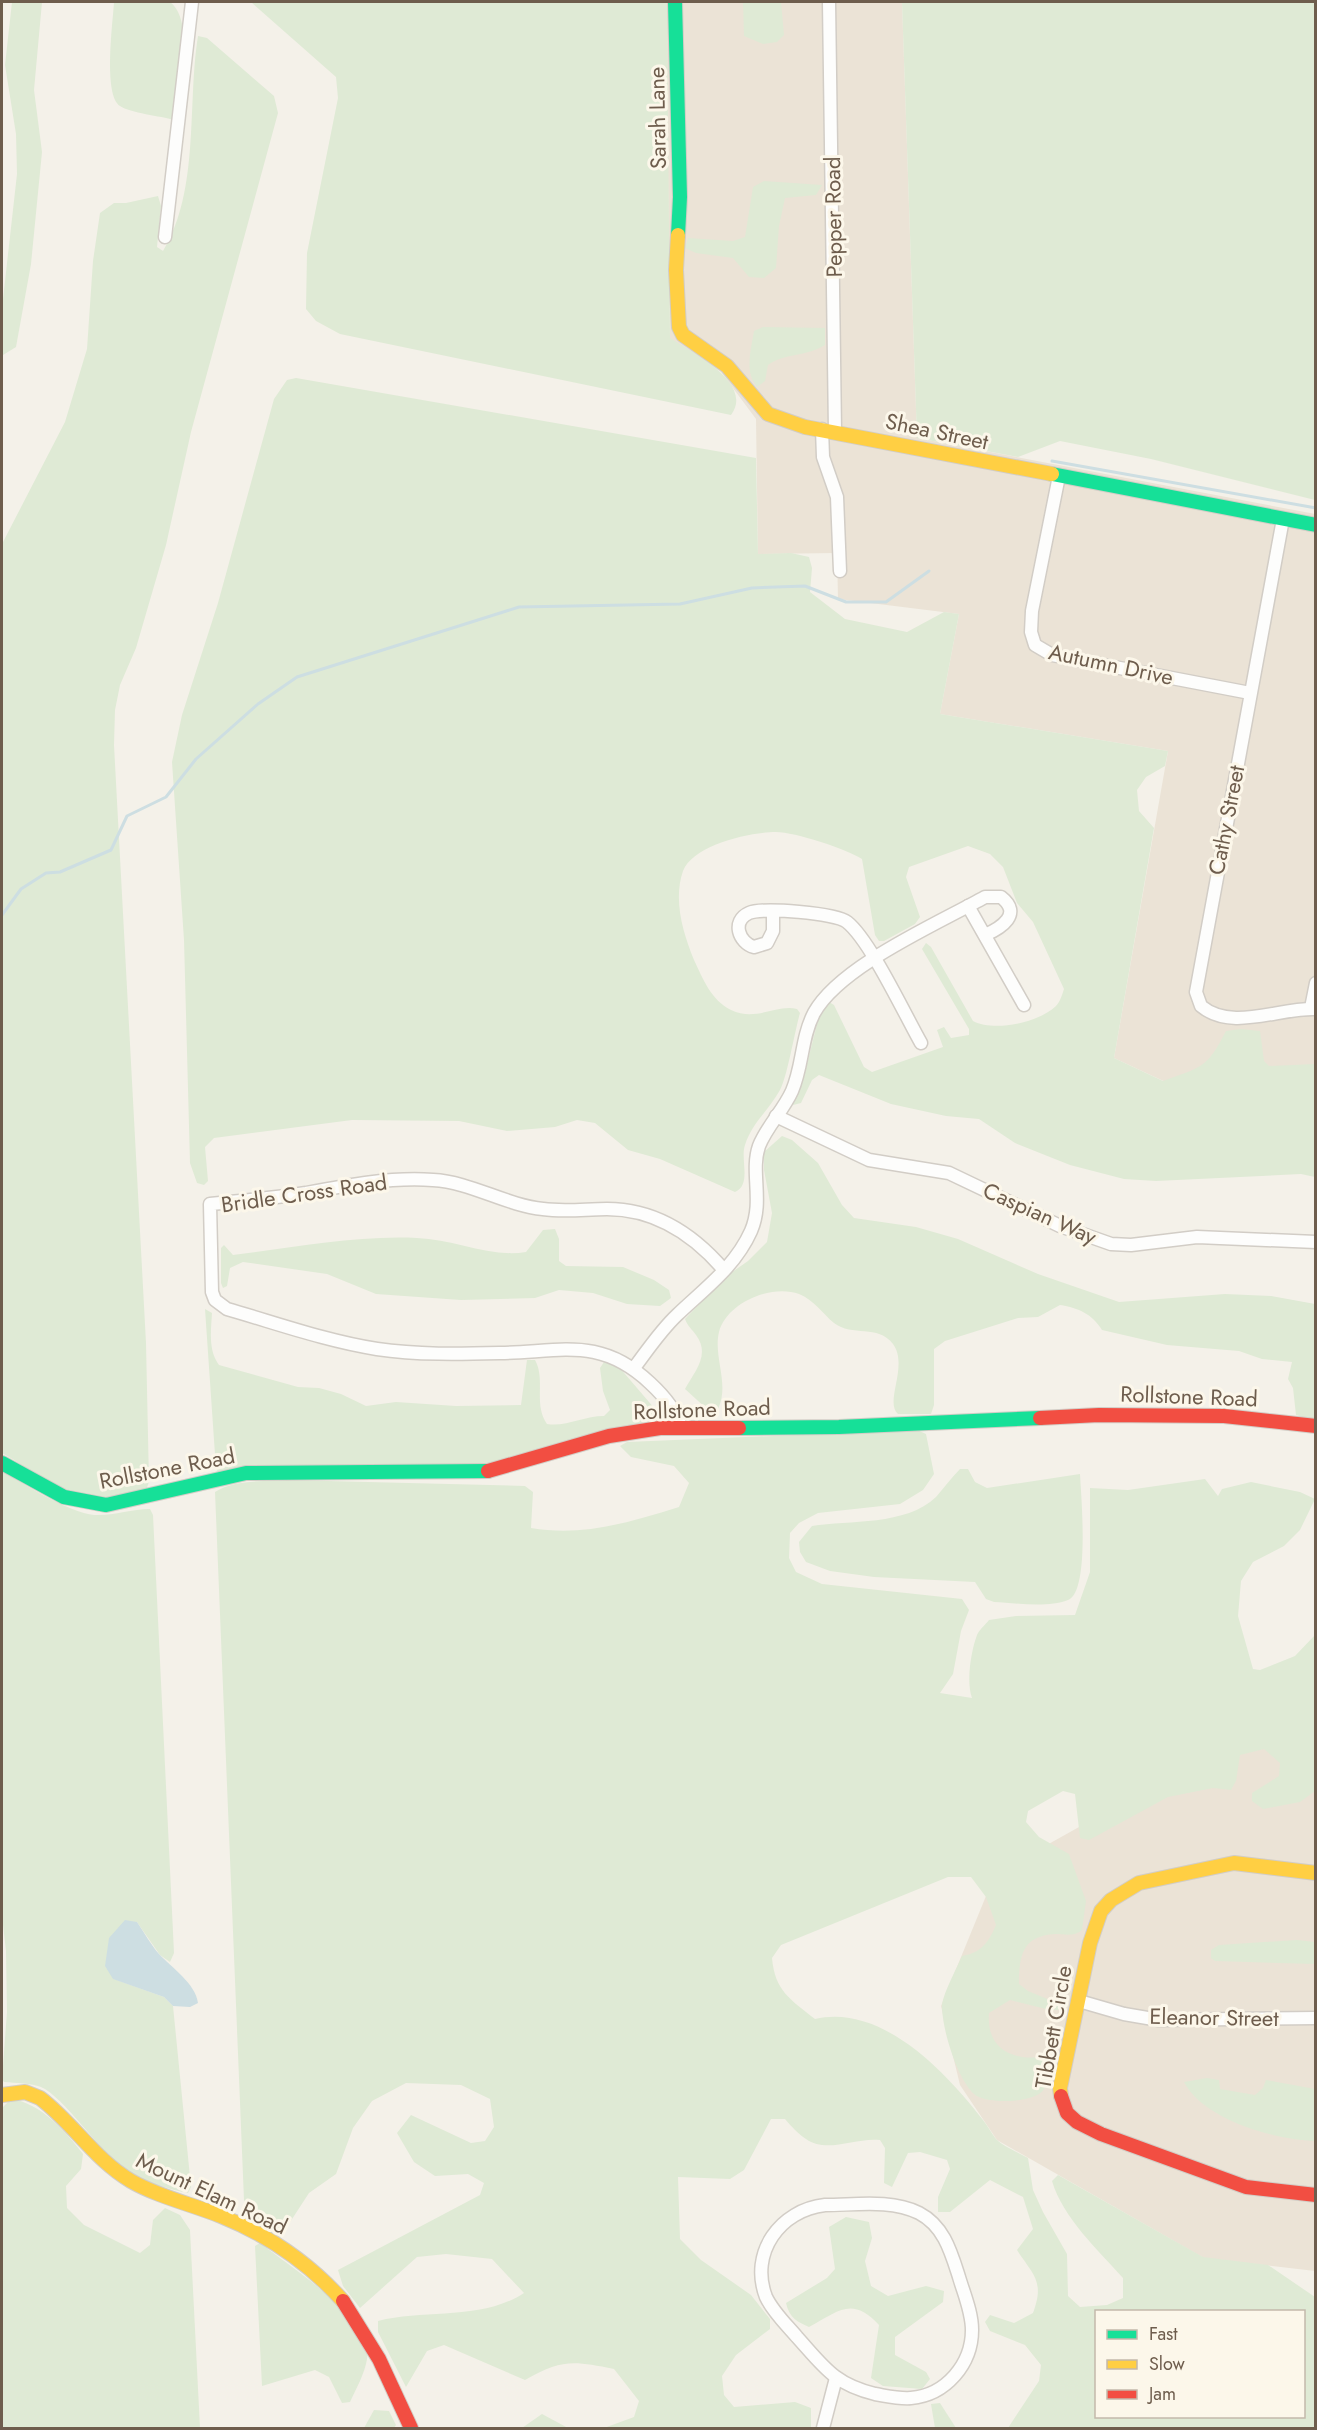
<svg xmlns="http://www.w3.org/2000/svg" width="1317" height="2430" font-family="Jost,sans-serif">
	<rect width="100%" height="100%" fill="#f4f1e9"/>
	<!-- residential -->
	<g fill="#ebe3d6">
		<polygon points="666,2 902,2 917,438 1315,514 1315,1080 1187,1092 1114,1058 1168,751 940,714 959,614 838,599 837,553 758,554 756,419 721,372 670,339"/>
		<polygon points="1240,1737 1315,1743 1315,2271 1204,2258 997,2140 960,2085 941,2006 995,1874"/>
	</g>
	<!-- green -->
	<g fill="#dfead5" fill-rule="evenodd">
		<polygon points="12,2 42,2 34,90 42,152 31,264 16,347 3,355 2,308 17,174 16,134 5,65"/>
		<path d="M114,2H170C196,22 178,89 174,120C161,116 130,113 120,106C103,94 113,22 114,2Z"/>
		<path d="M251,2H667L670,338C691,352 755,383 731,415L340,334L316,321L306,309L307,253L338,98L336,77Z"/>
		<polygon points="743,2 781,2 784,35 777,42 763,44 744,36"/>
		<polygon points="902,2 1315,2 1315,500 1151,459 1060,441 1018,457 917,438"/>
		<path d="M198,36L207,38L274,96L278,113L191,432L166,545L136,648L120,685L115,710L114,745L146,1343L149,1482L146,1490C134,1493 122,1497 109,1499C70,1504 34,1470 2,1453V544L65,422L87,349L93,261L100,213L114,203H126L158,196L161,206L157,247L163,251C200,190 187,104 198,36Z"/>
		<polygon points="764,181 822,185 816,195 785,198 779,226 776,268 764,278 749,277 733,258 696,253 685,248 688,238 733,241 745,237 753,187"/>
		<path d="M763,327L825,328V345C806,357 784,353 768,365L765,381L757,387C744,371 751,350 754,331Z"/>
		<path d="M296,378L756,458L758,554L791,553L809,557L812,568L810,592L845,619L907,632L944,612L959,614L940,714L1168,751L1165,766L1146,777L1137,790L1139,811L1154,828L1114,1058L1163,1081C1202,1067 1207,1068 1226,1031L1241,1029L1260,1031L1264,1061L1269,1066L1315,1064V1177L1301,1174L1156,1181L1124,1179L1070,1165L1015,1143L979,1119L946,1116L891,1104L819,1075L812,1080L801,1103L793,1105L792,1099L806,1068L818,1020L829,1002L834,1005L864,1067L872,1072L943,1047L937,1030L944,1027L951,1038L969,1035V1029L922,949L926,943L931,947L973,1021C994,1032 1038,1023 1056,1006C1060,1002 1062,995 1064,989L1033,922L1017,903L1003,867L990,854L968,846L909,867L906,877L920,917L915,924L884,941H879L875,935L862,859C846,849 795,832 776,832C750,832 693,845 683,871C673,900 683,933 694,960C703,979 711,1000 731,1010C756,1022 776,1004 797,1009L800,1013C795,1030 787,1078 780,1090C769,1110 752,1123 745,1145C740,1159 752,1185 735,1192L660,1159L628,1150L595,1123L577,1120L555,1127L507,1131L459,1121L352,1120L214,1138L205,1147L208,1181L204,1185L197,1183L190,1163L184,940L172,762L182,715L218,603L274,399L287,380Z"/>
		<path d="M782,1136L792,1140L818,1163L842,1205L854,1218L916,1227L958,1239L1038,1274L1119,1302L1225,1294L1271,1296L1315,1304V1421L1296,1415L1293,1388L1288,1379L1292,1362L1262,1359L1239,1351L1167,1345L1102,1330C1092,1314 1079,1308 1060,1305L1038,1317L1018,1318L945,1341L934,1349V1405L931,1414H898C884,1402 909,1366 893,1344C878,1324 852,1337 834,1323C822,1313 814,1300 799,1294C772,1284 727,1302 719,1332C713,1357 730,1384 718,1409L708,1410L685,1389C694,1372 711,1355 696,1335C692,1329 688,1327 685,1319L725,1277L748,1261L767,1242L772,1213L764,1170V1152Z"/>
		<path d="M555,1229L559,1239V1261L566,1266L623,1267L654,1280L669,1290L671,1298L660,1306L627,1304L593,1293L559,1290L535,1298L461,1300L376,1294L327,1274L243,1262L230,1268L227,1286L223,1288L221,1283V1248L224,1245L233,1255C293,1248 356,1235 417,1238C454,1239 490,1258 526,1252L543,1230Z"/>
		<path d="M205,1309L212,1313C211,1331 208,1350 219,1365L298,1387L319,1388L341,1394L366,1406L396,1402L456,1406L521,1405L527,1360H535C546,1380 533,1404 547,1424C566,1427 584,1416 604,1416L610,1410L603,1391L600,1368L604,1362L619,1367L661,1416V1423L518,1463L219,1473L216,1469Z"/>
		<path d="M917,1430L926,1434L934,1474L923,1490L900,1504L818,1513L799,1523L790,1533L789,1558L796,1572L822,1584L962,1599L969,1610L961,1631L953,1674L940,1693L972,1698C966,1682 971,1651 977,1635C979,1630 985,1625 989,1620L1016,1616L1075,1615L1090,1572V1488L1128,1490L1205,1479L1218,1496L1222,1489L1251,1482L1300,1492L1315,1499L1300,1530L1284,1546L1253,1562L1241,1581L1238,1616L1253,1669L1260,1670L1295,1656L1315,1635V1791L1300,1802L1263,1809L1252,1801V1793L1279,1776L1280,1763L1264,1749L1240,1755L1236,1781L1231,1790L1213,1788L1168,1797L1089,1840L1080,1838L1075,1794L1063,1791L1028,1811L1026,1822L1039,1837L1069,1854L1086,1901L1082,1930C1074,1937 1065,1934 1055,1934C1022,1936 1019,1956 1019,1984L1028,1991L1062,2005L1061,2010L1046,2009L1010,2000L989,2013C986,2051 1015,2062 1047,2056C1046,2066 1048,2081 1044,2089C1037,2103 985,2105 974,2094C957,2078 943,2032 942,2008C941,1997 957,1968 962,1956C981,1953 989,1942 996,1925L986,1897L971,1877H948L781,1945L772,1958C775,1991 790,1999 815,2019C882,2004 945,2071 983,2120C988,2126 991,2133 996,2139C1004,2147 1018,2152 1028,2158L1033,2190L1043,2212L1067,2254L1068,2296L1080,2307L1107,2305L1123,2298V2278C1098,2250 1063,2218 1052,2181L1058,2175L1203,2257L1268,2265L1315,2297V2428H1008L1039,2381L1041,2365L1025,2345L990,2331L985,2322L990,2315L1014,2323L1033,2313C1045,2281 1033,2275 1017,2250L1033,2229L1023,2197L990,2180L950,2212H938V2197L950,2169L947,2160L920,2152L908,2153L892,2187L884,2183L885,2148L880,2140C856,2137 827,2154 806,2139C798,2134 791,2126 785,2119H771L744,2170L730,2179L678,2177L680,2239L701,2260L751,2295L770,2319V2329L736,2355L722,2376L724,2395L734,2407L795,2402L811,2408V2428H604L634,2417L639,2401L614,2369C573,2361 562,2359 525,2380L444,2345L427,2351L406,2387L378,2332V2321C426,2309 481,2321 524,2293L492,2259L446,2254L417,2257L360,2308L343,2286L338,2270L480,2195L484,2183L468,2174L435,2176L414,2162L397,2133L411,2115L471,2143L485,2141L494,2127L490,2099L461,2085L406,2083L372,2101L353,2128L336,2174L309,2193L279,2239L254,2220L244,2200L215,1492C235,1479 264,1482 287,1480L525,1486L533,1492L531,1528C583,1537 630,1522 679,1507L689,1483L674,1466L631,1457L620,1446L627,1442ZM1096,2312H1304V2416H1096Z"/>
		<path d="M960,1469H968L975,1482L987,1488L1080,1474C1081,1496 1090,1592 1068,1600C1047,1608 1017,1603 994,1602L986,1599L975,1582L874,1577L830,1571L806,1562L800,1552L799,1542L812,1526C849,1520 906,1526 936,1497C944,1488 951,1478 960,1469Z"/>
		<path d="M2,1471C23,1484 70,1513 94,1515C113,1516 131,1509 150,1509L153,1515L174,1953L170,1962L160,1955L137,1922L114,1979L164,1997L173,2006L191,2187L188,2193C166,2189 143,2181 124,2168C98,2150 64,2097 41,2087C31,2083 16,2083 4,2082L2,2079L7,2012L6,1951L2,1916Z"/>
		<polygon points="1297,1940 1315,1942 1315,1964 1215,1961 1211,1958 1211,1950 1219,1945"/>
		<path d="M1207,2078L1219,2080L1220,2089L1255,2095L1263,2088L1266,2080L1315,2089V2141C1275,2140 1204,2120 1184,2082Z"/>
		<path d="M11,2099C41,2103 66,2132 83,2154L81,2169L66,2186L67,2208L84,2225L140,2253L150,2245L153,2220L165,2208L180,2215L190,2230L200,2428H2V2108Z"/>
		<path d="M846,2217L869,2222L872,2238L865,2261L871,2286L888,2296L926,2286L944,2291L943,2302L895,2337V2355L926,2372L930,2379L922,2389L883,2386L871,2378L879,2325C852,2296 839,2311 809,2327C797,2322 789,2317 786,2303L827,2278L835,2269L829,2227Z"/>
		<path d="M260,2243C288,2265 373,2319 367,2359C365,2373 356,2389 350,2402L342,2403L329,2377L315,2370L262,2386L255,2246Z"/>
		<polygon points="940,2403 956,2428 935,2428 931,2404"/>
		<polygon points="374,2410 389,2411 396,2425 394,2428 364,2428"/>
		<polygon points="542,2414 568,2428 522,2428"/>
	</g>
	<!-- water -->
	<path fill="#cddee2" d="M125,1920L137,1922C144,1932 151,1945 159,1954C171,1967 196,1984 198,2003L190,2007L173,2006L164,1997L113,1979L105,1966L109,1938Z"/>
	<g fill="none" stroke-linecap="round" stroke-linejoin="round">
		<!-- stream -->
		<g stroke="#cddee2" stroke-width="3">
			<polyline points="1052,461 1316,508"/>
			<polyline points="2,915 21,889 46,873 60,872 111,850 127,816 166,797 196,759 258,704 297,677 519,607 680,604 752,588 805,586 846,602 886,602 929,571"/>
		</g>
		<defs>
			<g id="street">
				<polyline points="829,2 835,431"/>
				<polyline points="165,237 192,2"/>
				<polyline points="822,429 823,457 837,497 840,571"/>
				<polyline points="1059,476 1032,611 1031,632 1035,645 1052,655 1250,693"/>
				<path d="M1283,519L1196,992L1201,1006C1232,1032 1280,1007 1316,1009"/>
				<polyline points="968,906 1024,1005"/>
				<path d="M773,912V931L767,943L754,947C739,943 731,921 749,913C762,907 836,913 847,922C870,940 905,1015 921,1043"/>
				<polyline points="1311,1008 1316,983"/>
				<polyline points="776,1116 869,1160 949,1173 1060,1226 1111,1244 1131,1245 1197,1237 1316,1242"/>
				<path d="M634,1368C647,1351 660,1331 677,1315C704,1289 735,1267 751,1231C764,1201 750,1172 759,1146C767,1126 783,1111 792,1091C803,1066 801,1038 814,1013C840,966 937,924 985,897H1001C1023,914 1001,928 985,935"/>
				<path d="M681,1427C676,1410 663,1395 650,1383C600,1336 561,1352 500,1353C460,1354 417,1355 377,1349C326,1341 276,1323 227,1309L215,1300L212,1292L210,1204C242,1201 274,1198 306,1193C348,1185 390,1177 433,1180C471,1182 505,1205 543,1209C564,1212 586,1209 607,1209C655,1209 694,1235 724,1270"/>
				<polyline points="1079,2001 1124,2014 1159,2020 1316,2018"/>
				<path d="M825,2205C855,2205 891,2199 919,2213C944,2226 951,2252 959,2277C964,2294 972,2312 972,2330C972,2364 946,2395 911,2398C899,2399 887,2396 875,2394C834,2384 824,2367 797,2337C786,2324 773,2312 766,2297C749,2253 780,2210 825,2205Z"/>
				<polyline points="823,2428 836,2378"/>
			</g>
			<g id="fast">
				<polyline points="675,2 680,197 678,235"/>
				<polyline points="1052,474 1316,525"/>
				<polyline points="739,1428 839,1427 1040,1418"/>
				<polyline points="2,1463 64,1497 106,1505 246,1473 488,1471"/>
			</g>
			<g id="slow">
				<polyline points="678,235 676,270 679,327 683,335 727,366 768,414 805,427 1052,474"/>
				<path d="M2,2095L25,2092L40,2098C73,2123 95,2160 131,2181C159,2197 191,2204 221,2216C268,2235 309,2263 343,2301"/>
				<polyline points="1061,2096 1060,2088 1090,1943 1101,1911 1111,1900 1139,1883 1234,1863 1316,1873"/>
			</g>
			<g id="jam">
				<polyline points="1040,1418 1099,1415 1224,1416 1316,1426"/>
				<polyline points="488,1471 609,1436 660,1428 739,1428"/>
				<polyline points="1061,2096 1067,2113 1077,2122 1101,2134 1246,2187 1316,2195"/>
				<polyline points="343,2301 379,2359 411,2428"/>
			</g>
		</defs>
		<!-- street casing -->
		<use href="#street" stroke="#d2cdc6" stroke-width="15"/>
		<!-- fast casing -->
		<use href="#fast" stroke="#d2cdc6" stroke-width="16"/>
		<!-- slow casing -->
		<use href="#slow" stroke="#d2cdc6" stroke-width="16"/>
		<!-- jam casing -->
		<use href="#jam" stroke="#d2cdc6" stroke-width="16"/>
		<!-- street -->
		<use href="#street" stroke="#fdfdfc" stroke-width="12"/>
		<!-- fast -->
		<use href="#fast" stroke="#16e098" stroke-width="14"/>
		<!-- slow -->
		<use href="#slow" stroke="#ffcf43" stroke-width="14"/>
		<!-- jam -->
		<use href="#jam" stroke="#f24e42" stroke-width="14"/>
	</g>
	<g text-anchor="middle" stroke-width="6" stroke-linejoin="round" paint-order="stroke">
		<!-- street labels -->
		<g font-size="22" fill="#6e5d4d" stroke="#fcf7ea">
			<text transform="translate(657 118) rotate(-91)" y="8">Sarah Lane</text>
			<text transform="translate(833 217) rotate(-91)" y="8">Pepper Road</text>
			<text transform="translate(937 431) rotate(12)" y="8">Shea Street</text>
			<text transform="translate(1111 664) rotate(12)" y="8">Autumn Drive</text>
			<text transform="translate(1226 820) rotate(-79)" y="8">Cathy Street</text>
			<text transform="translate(304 1193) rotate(-8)" y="8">Bridle Cross Road</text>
			<text transform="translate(1040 1213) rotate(24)" y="8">Caspian Way</text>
			<text transform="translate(1189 1396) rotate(2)" y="8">Rollstone Road</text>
			<text transform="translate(702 1409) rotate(-2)" y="8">Rollstone Road</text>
			<text transform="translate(167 1468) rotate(-11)" y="8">Rollstone Road</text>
			<text transform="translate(1214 2017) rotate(1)" y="8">Eleanor Street</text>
			<text transform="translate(1053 2027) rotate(-80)" y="8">Tibbett Circle</text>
			<text transform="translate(212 2193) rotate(25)" y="8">Mount Elam Road</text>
		</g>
	</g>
	<!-- border -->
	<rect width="1317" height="2430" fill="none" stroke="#6e5d4d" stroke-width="6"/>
	<!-- legend -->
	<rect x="1095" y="2310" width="210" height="108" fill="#fcf7ea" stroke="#c3b9ab" stroke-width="1.5"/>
	<rect x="1107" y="2330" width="30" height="9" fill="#16e098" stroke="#c3b9ab" stroke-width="1.5"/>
	<text x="1149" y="2340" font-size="18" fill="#6e5d4d">Fast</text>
	<rect x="1107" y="2360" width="30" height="9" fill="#ffcf43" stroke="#c3b9ab" stroke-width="1.5"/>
	<text x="1149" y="2370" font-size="18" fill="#6e5d4d">Slow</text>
	<rect x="1107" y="2390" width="30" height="9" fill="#f24e42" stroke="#c3b9ab" stroke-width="1.5"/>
	<text x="1149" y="2400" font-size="18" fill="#6e5d4d">Jam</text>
</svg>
